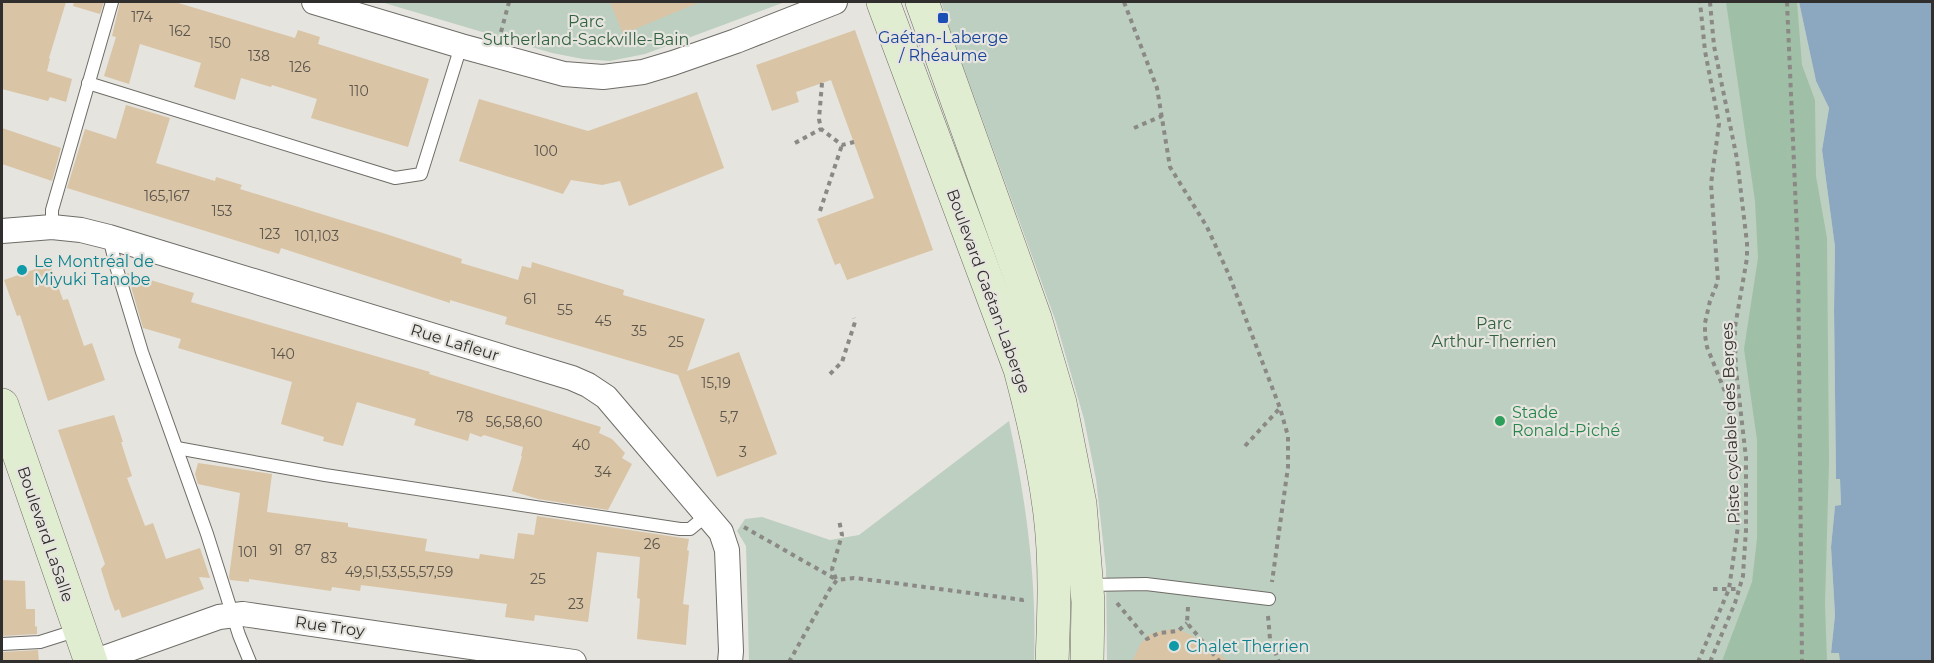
<svg xmlns="http://www.w3.org/2000/svg" width="1934" height="663" font-family="Montserrat,sans-serif">
	<rect width="100%" height="100%" fill="#e6e4de"/>
	<!-- green -->
	<g fill="#bdcfc0">
		<polygon points="381,2 785,2 645,54 610,61 583,59 552,53 495,36 494,38 489,34"/>
		<polygon points="941,2 1799,2 1816,81 1829,108 1822,150 1835,247 1834,310 1836,479 1840,478 1841,506 1835,506 1831,547 1835,615 1831,653 1840,653 1840,661 1107,661 1106,568 1096,479 1084,419 1056,322 947,22 951,21 949,14 945,14"/>
		<path d="M1009,421C1026,500 1037,580 1034,661H749L746,546L737,531L745,519L762,517L830,540L859,535Z"/>
	</g>
	<!-- forest -->
	<polygon fill="#a0bfa7" points="1726,2 1797,2 1802,65 1815,100 1816,176 1827,238 1829,463 1825,604 1827,661 1722,661 1752,582 1757,539 1757,440 1744,349 1758,258 1755,201"/>
	<!-- water -->
	<polygon fill="#8ca8c0" points="1799,2 1932,2 1932,661 1840,661 1839,653 1831,653 1835,615 1831,547 1835,506 1841,505 1840,479 1836,479 1834,310 1835,247 1822,150 1829,108 1816,81"/>
	<!-- building -->
	<g fill="#d9c4a6">
		<polygon points="2,2 66,2 49,58 50,59 47,71 72,79 66,102 50,97 48,101 2,89"/>
		<polygon points="74,2 104,2 100,14 73,6"/>
		<polygon points="120,2 175,2 295,38 298,30 320,37 318,44 429,79 408,147 311,118 317,99 272,85 271,87 241,78 235,100 194,87 201,63 140,44 129,84 104,76 116,37 112,36"/>
		<polygon points="610,2 700,2 623,34"/>
		<polygon points="855,30 933,250 847,280 840,263 835,265 817,219 874,198 831,80 796,92 799,102 772,111 756,65"/>
		<polygon points="697,92 724,168 629,206 620,181 602,185 571,180 563,194 459,161 479,99 588,131"/>
		<polygon points="126,105 170,118 156,163 215,181 216,177 242,185 240,189 386,234 462,259 461,263 518,280 522,266 531,268 532,262 624,290 623,295 705,319 687,371 739,352 777,454 717,477 678,375 505,324 507,317 450,300 450,303 281,248 279,254 67,188 85,129 116,139"/>
		<polygon points="2,128 61,148 52,181 2,164"/>
		<polygon points="50,264 63,300 68,299 84,346 92,343 105,380 48,401 20,315 17,316 4,280"/>
		<polygon points="127,273 194,293 191,302 430,372 429,374 601,427 599,433 612,439 625,453 622,458 632,464 608,510 538,499 512,491 522,456 521,456 523,447 484,435 481,437 470,433 468,441 414,425 416,419 357,402 343,446 323,441 324,437 281,424 292,382 178,348 181,339 143,328"/>
		<polygon points="114,415 123,442 121,442 132,476 127,478 145,526 153,523 166,559 200,548 210,578 199,577 204,589 122,618 119,609 115,611 110,598 101,569 105,564 58,430"/>
		<polygon points="198,463 272,474 267,512 348,523 348,527 427,539 425,551 479,559 480,554 514,559 518,533 534,535 537,516 689,539 687,550 689,551 683,604 689,605 686,645 637,639 640,599 637,598 640,557 597,552 588,622 535,615 534,621 505,617 507,604 361,585 360,591 332,587 331,591 249,579 249,582 230,580 229,577 240,493 198,484 195,474"/>
		<polygon points="2,580 25,581 26,609 35,609 35,627 37,626 37,634 2,636"/>
		<polygon points="1173,629 1182,631 1201,640 1229,662 1132,662 1140,645 1147,636 1156,632"/>
		<polygon points="38,650 39,662 2,662 2,652"/>
	</g>
	<g fill="none" stroke-linecap="round" stroke-linejoin="round">
		<defs>
			<g id="lane">
				<polyline points="88,83 395,178 421,174 461,46"/>
				<polyline points="52,227 52,210 112,2"/>
				<polyline points="109,237 116,266 142,352 207,534 239,635 250,662"/>
				<polyline points="177,448 325,475 680,529 690,529 707,515"/>
				<polyline points="1088,585 1146,584 1269,599"/>
				<polyline points="2,644 40,642 78,630"/>
			</g>
			<g id="street">
				<polyline points="314,2 461,46 564,74 603,77 643,72 673,63 736,41 835,2"/>
				<polyline points="2,231 52,227 81,230 109,237 572,378 588,385 606,397 721,532 727,550 731,651 730,662"/>
				<polyline points="93,662 219,617 243,614 574,662"/>
			</g>
			<g id="secondary">
				<path d="M883,2L1020,369C1033,417 1044,465 1050,514C1056,563 1054,613 1052,662"/>
				<polyline points="922,2 1035,318 1060,403 1080,504 1088,602 1087,662"/>
				<polyline points="2,405 91,662"/>
			</g>
		</defs>
		<!-- lane casing -->
		<use href="#lane" stroke="#6e6c67" stroke-width="14"/>
		<!-- street casing -->
		<use href="#street" stroke="#6e6c67" stroke-width="26"/>
		<!-- secondary casing -->
		<use href="#secondary" stroke="#6e6c67" stroke-width="34"/>
		<!-- path -->
		<g stroke="#8a8985" stroke-width="4" stroke-dasharray="4.5 4.5" stroke-linecap="butt">
			<polyline points="1124,2 1157,88 1170,167 1207,227 1229,275 1280,408 1288,436 1288,467 1272,582"/>
			<polyline points="1710,2 1714,46 1737,159 1747,243 1747,258 1735,327 1735,344 1736,370 1746,458 1746,530 1744,559 1743,576 1735,603 1710,662"/>
			<polyline points="1787,2 1798,256 1802,662"/>
			<polyline points="501,32 509,2"/>
			<polyline points="822,83 819,119 821,129 842,145 854,142"/>
			<polyline points="1134,128 1162,116"/>
			<polyline points="795,143 821,129"/>
			<polyline points="820,211 842,145"/>
			<polyline points="830,374 842,362 855,322 854,318"/>
			<polyline points="1245,446 1280,408"/>
			<polyline points="744,527 837,580"/>
			<polyline points="836,579 832,569 842,535 839,520"/>
			<polyline points="1713,589 1739,589"/>
			<polyline points="1117,603 1147,639 1159,633 1178,631 1187,623"/>
			<polyline points="1188,607 1187,623 1220,662"/>
			<polyline points="1268,616 1270,639 1279,662"/>
			<polyline points="789,662 830,589 837,580 854,578 879,581 1023,600 1028,599"/>
			<polyline points="1698,662 1729,589 1738,526 1735,456 1728,399 1707,347 1705,335 1705,323 1710,301 1718,281 1711,184 1719,124 1705,51 1700,2"/>
		</g>
		<!-- lane -->
		<use href="#lane" stroke="#fff" stroke-width="12"/>
		<!-- street -->
		<use href="#street" stroke="#fff" stroke-width="24"/>
		<!-- secondary -->
		<use href="#secondary" stroke="#e0edd0" stroke-width="33"/>
	</g>
	<!-- markers -->
	<rect fill="#1a4fb4" stroke="#e6e4de" stroke-width="2" x="937" y="12" width="12" height="12" rx="3"/>
	<g fill="#0f9aa8" stroke="#e6e4de" stroke-width="2">
		<circle cx="22" cy="270" r="6"/>
		<circle cx="1174" cy="646" r="6"/>
	</g>
	<circle fill="#2e9e5b" stroke="#e6e4de" stroke-width="2" cx="1500" cy="421" r="6"/>
	<g text-anchor="middle" stroke-width="4.5" stroke-linejoin="round" paint-order="stroke">
		<!-- number labels -->
		<g font-size="14" fill="#5a544b">
			<text x="142" y="22">174</text>
			<text x="180" y="36">162</text>
			<text x="220" y="48">150</text>
			<text x="259" y="61">138</text>
			<text x="300" y="72">126</text>
			<text x="359" y="96">110</text>
			<text x="546" y="156">100</text>
			<text x="167" y="201">165,167</text>
			<text x="222" y="216">153</text>
			<text x="270" y="239">123</text>
			<text x="317" y="241">101,103</text>
			<text x="530" y="304">61</text>
			<text x="565" y="315">55</text>
			<text x="603" y="326">45</text>
			<text x="639" y="336">35</text>
			<text x="676" y="347">25</text>
			<text x="283" y="359">140</text>
			<text x="716" y="388">15,19</text>
			<text x="465" y="422">78</text>
			<text x="729" y="422">5,7</text>
			<text x="514" y="427">56,58,60</text>
			<text x="581" y="450">40</text>
			<text x="743" y="457">3</text>
			<text x="603" y="477">34</text>
			<text x="652" y="549">26</text>
			<text x="276" y="555">91</text>
			<text x="303" y="555">87</text>
			<text x="248" y="557">101</text>
			<text x="329" y="563">83</text>
			<text x="399" y="577">49,51,53,55,57,59</text>
			<text x="538" y="584">25</text>
			<text x="576" y="609">23</text>
		</g>
		<!-- park labels -->
		<g font-size="16" fill="#326240" stroke="#e6e4de">
			<text x="586" y="27">Parc<tspan x="586" dy="18">Sutherland-Sackville-Bain</tspan></text>
			<text x="1494" y="329">Parc<tspan x="1494" dy="18">Arthur-Therrien</tspan></text>
		</g>
		<!-- transit labels -->
		<g font-size="16" fill="#164399" stroke="#e6e4de">
			<text x="943" y="43">Gaétan-Laberge<tspan x="943" dy="18">/ Rhéaume</tspan></text>
		</g>
		<!-- culture labels -->
		<g font-size="16" fill="#0d838f" stroke="#e6e4de" text-anchor="start">
			<text x="34" y="267">Le Montréal de<tspan x="34" dy="18">Miyuki Tanobe</tspan></text>
			<text x="1186" y="652">Chalet Therrien</text>
		</g>
		<!-- street labels -->
		<g font-size="16" fill="#302f2d" stroke="#e6e4de">
			<text transform="translate(989 291) rotate(70)" y="6">Boulevard Gaétan-Laberge</text>
			<text transform="translate(455 342) rotate(17)" y="6">Rue Lafleur</text>
			<text transform="translate(1730 423) rotate(-92)" y="6">Piste cyclable des Berges</text>
			<text transform="translate(46 534) rotate(71)" y="6">Boulevard LaSalle</text>
			<text transform="translate(330 626) rotate(8)" y="6">Rue Troy</text>
		</g>
		<!-- leisure labels -->
		<g font-size="16" fill="#27864d" stroke="#e6e4de" text-anchor="start">
			<text x="1512" y="418">Stade<tspan x="1512" dy="18">Ronald-Piché</tspan></text>
		</g>
	</g>
	<!-- border -->
	<rect width="1934" height="663" fill="none" stroke="#302f2d" stroke-width="6"/>
</svg>
